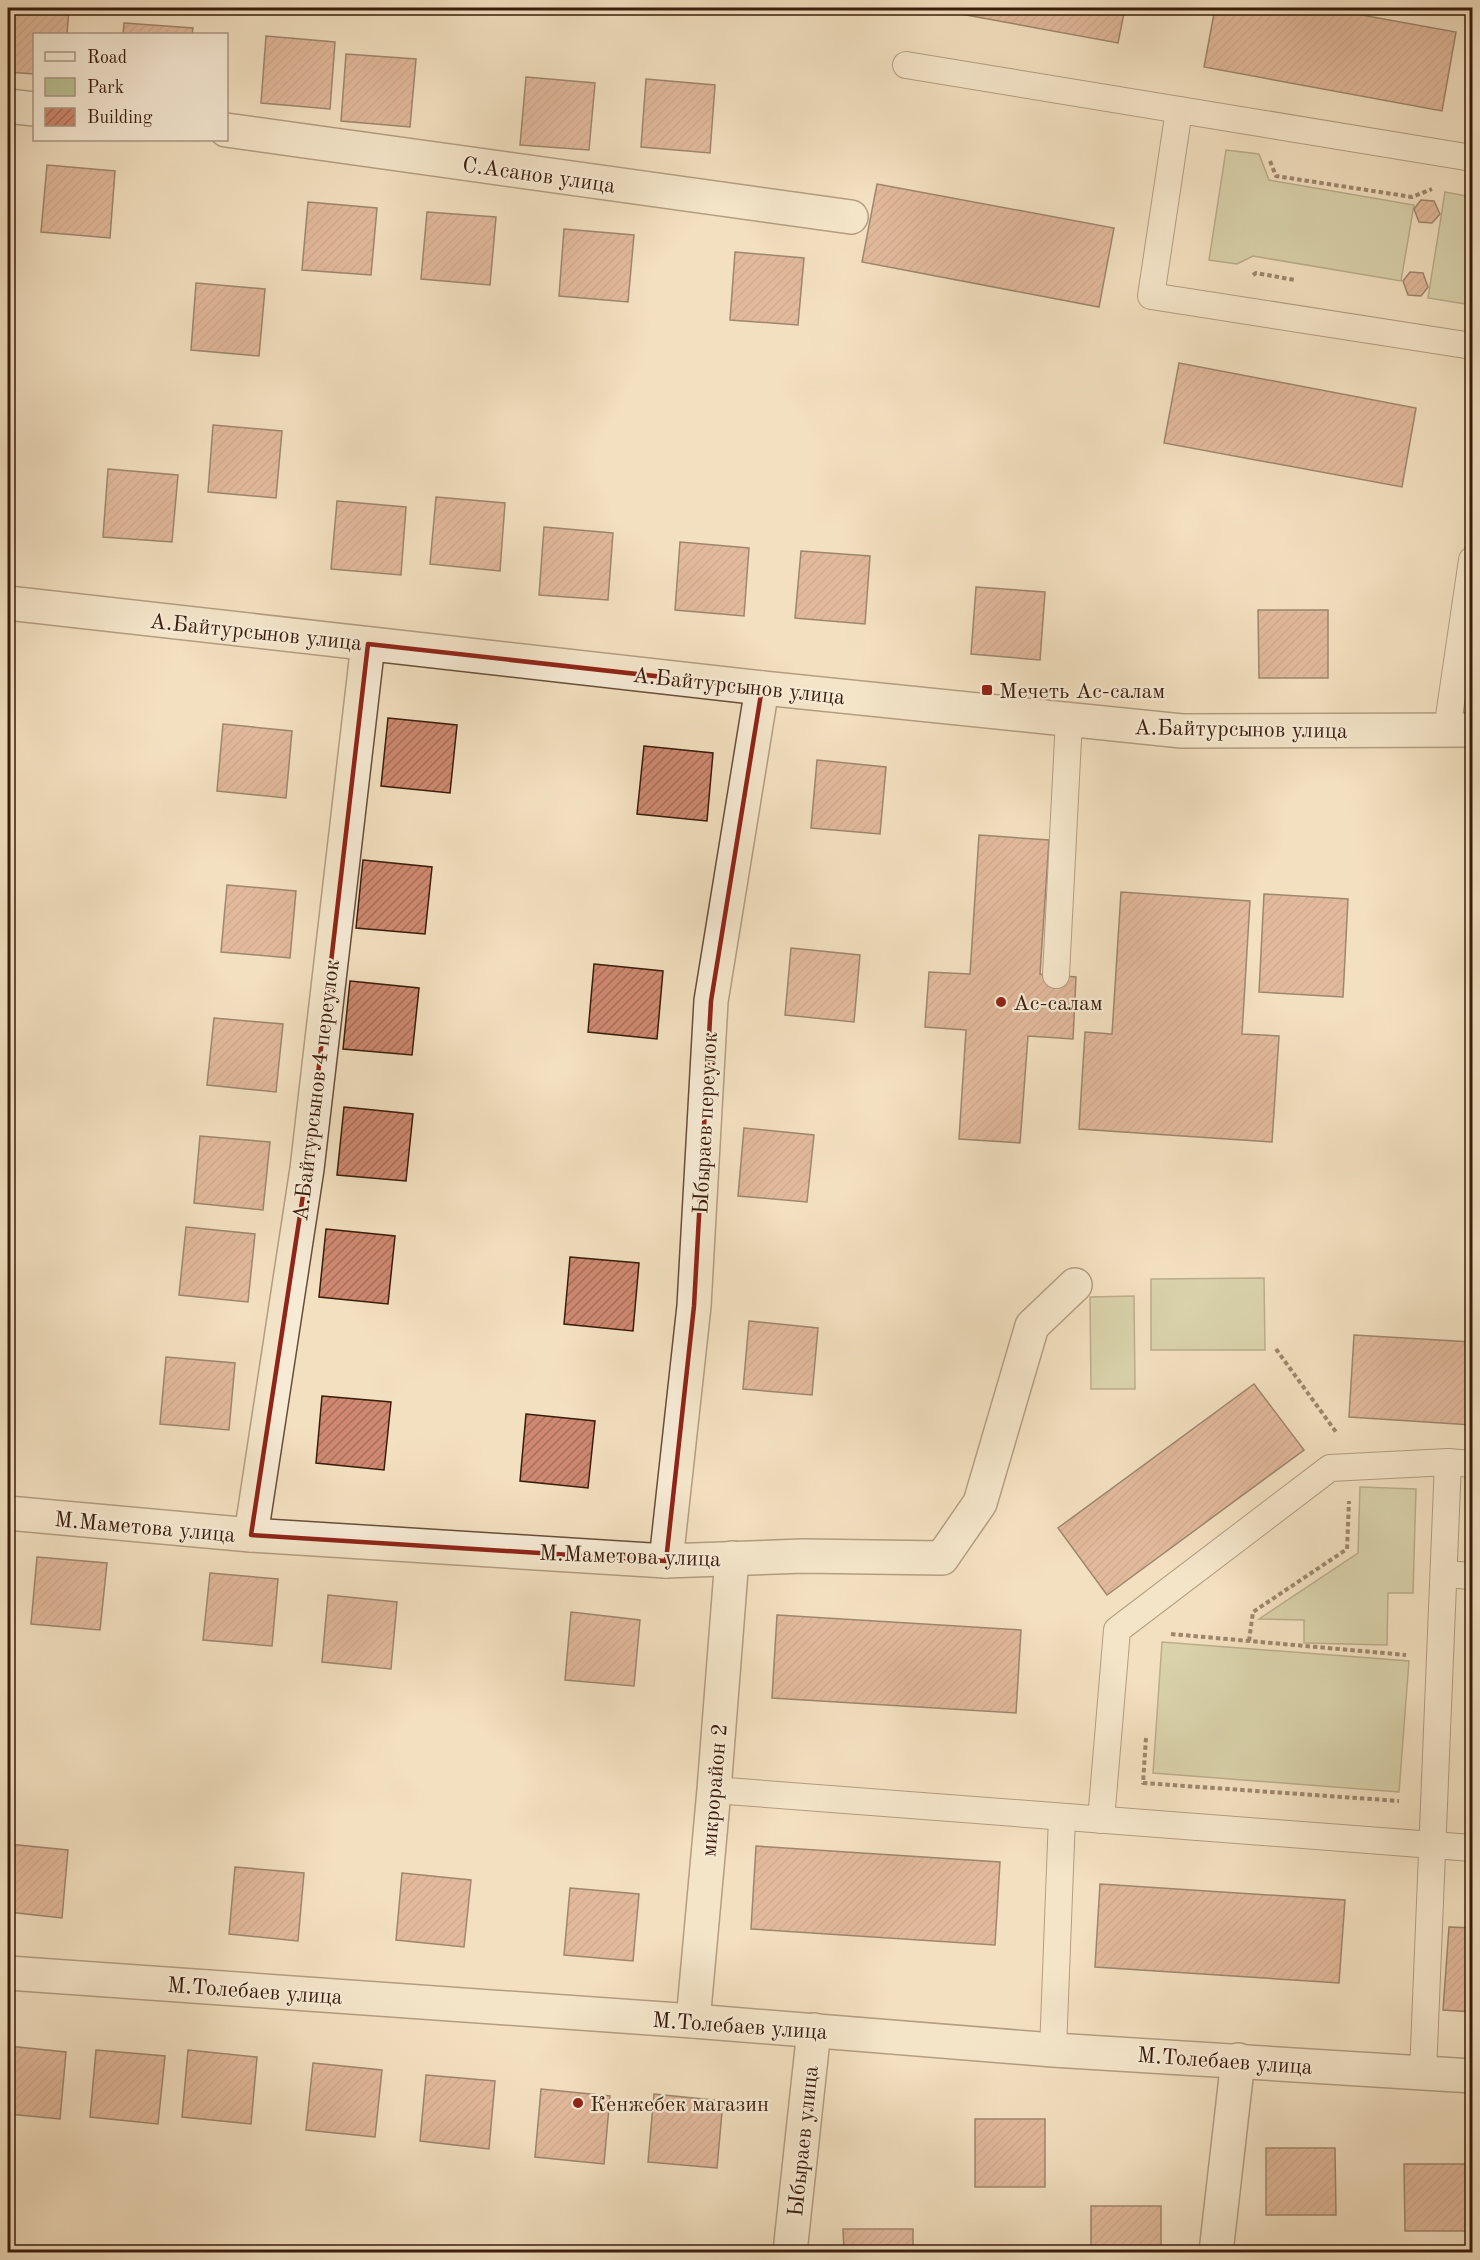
<svg xmlns="http://www.w3.org/2000/svg" width="1480" height="2260" font-family="'Old Standard TT',serif">
	<defs>
		<pattern id="building-hatch" width="6" height="6" patternUnits="userSpaceOnUse" patternTransform="scale(1.5)"><rect width="6" height="6" fill="#ce8970"/><path d="M-1 1l2-2M0 6l6-6M5 7l2-2" fill="none" stroke="#a86f5a"/></pattern>
	</defs>
	<rect width="100%" height="100%" fill="#f3e0c0"/>
	<filter id="stains"><feTurbulence type="fractalNoise" baseFrequency=".00333" numOctaves="4"/><feColorMatrix values="0 0 0 0 .2 0 0 0 0 .09 0 0 0 0 .02 0 0 0 .5 -.17"/></filter>
	<radialGradient id="worn" r=".72"><stop offset=".6" stop-color="#630" stop-opacity="0"/><stop offset="1" stop-color="#630" stop-opacity=".3"/></radialGradient>
	<!-- park -->
	<g fill="#bac293" stroke="#7a6f4f" stroke-width="1.5">
		<polygon points="1226,150 1259,154 1269,180 1414,205 1401,281 1253,256 1237,264 1209,260"/>
		<polygon points="1445,192 1472,197 1472,305 1428,298"/>
		<polygon points="1264,1278 1265,1350 1151,1350 1151,1279"/>
		<polygon points="1134,1296 1135,1389 1091,1389 1090,1297"/>
		<polygon points="1360,1487 1416,1489 1413,1593 1388,1593 1387,1645 1304,1643 1304,1620 1259,1619 1358,1553"/>
		<polygon points="1162,1642 1409,1661 1399,1792 1153,1773"/>
	</g>
	<!-- building -->
	<g fill="url(#building-hatch)" stroke="#391c0b" stroke-width="1.5">
		<polygon points="8,8 69,9 67,34 34,34 34,74 8,72"/>
		<polygon points="928,8 1125,8 1118,43"/>
		<polygon points="1215,8 1323,8 1456,32 1442,111 1204,67"/>
		<polygon points="124,23 193,28 192,34 123,34"/>
		<polygon points="266,36 335,42 330,109 261,103"/>
		<polygon points="346,54 416,59 410,127 341,121"/>
		<polygon points="526,77 595,83 589,150 520,145"/>
		<polygon points="646,79 715,85 710,153 641,147"/>
		<polygon points="8,159 13,159 8,223"/>
		<polygon points="47,165 115,171 110,238 41,232"/>
		<polygon points="877,184 1114,228 1099,307 862,262"/>
		<polygon points="1421,200 1434,201 1440,214 1432,223 1419,222 1414,209"/>
		<polygon points="308,202 377,208 371,275 302,270"/>
		<polygon points="427,212 496,217 490,285 421,279"/>
		<polygon points="564,229 634,235 628,302 559,296"/>
		<polygon points="735,252 804,258 798,325 730,320"/>
		<polygon points="1410,272 1423,273 1428,287 1421,296 1408,295 1403,281"/>
		<polygon points="196,283 265,289 259,356 191,350"/>
		<polygon points="1179,363 1416,408 1402,487 1164,443"/>
		<polygon points="213,425 282,431 276,498 208,492"/>
		<polygon points="8,459 14,460 9,527 8,527"/>
		<polygon points="108,469 178,475 172,542 103,537"/>
		<polygon points="436,497 505,503 500,571 430,564"/>
		<polygon points="337,501 406,507 401,575 331,569"/>
		<polygon points="544,527 613,533 608,600 539,595"/>
		<polygon points="680,542 749,548 744,616 675,610"/>
		<polygon points="801,551 870,556 865,624 795,618"/>
		<polygon points="976,587 1045,592 1040,660 971,654"/>
		<polygon points="1258,610 1328,610 1328,678 1259,678"/>
		<polygon points="388,718 457,725 450,793 381,786"/>
		<polygon points="223,724 292,731 286,798 217,791"/>
		<polygon points="644,746 713,753 707,821 637,814"/>
		<polygon points="817,760 886,767 880,834 811,828"/>
		<polygon points="979,835 1049,840 1040,974 1076,977 1073,1039 1028,1036 1020,1143 959,1139 966,1030 925,1027 929,972 970,974"/>
		<polygon points="363,860 432,867 425,934 356,928"/>
		<polygon points="227,885 296,891 290,958 221,952"/>
		<polygon points="1121,892 1250,901 1242,1034 1279,1036 1272,1142 1079,1129 1085,1032 1112,1034"/>
		<polygon points="1264,894 1348,899 1343,997 1259,992"/>
		<polygon points="791,948 860,955 854,1022 785,1015"/>
		<polygon points="594,964 663,971 657,1039 588,1032"/>
		<polygon points="350,981 419,988 412,1055 343,1049"/>
		<polygon points="214,1018 283,1024 276,1092 207,1085"/>
		<polygon points="344,1107 413,1114 406,1181 337,1175"/>
		<polygon points="744,1128 814,1135 807,1202 738,1196"/>
		<polygon points="200,1136 270,1142 263,1210 194,1203"/>
		<polygon points="186,1227 255,1234 248,1302 179,1295"/>
		<polygon points="326,1229 395,1236 388,1304 319,1297"/>
		<polygon points="570,1257 639,1263 633,1331 564,1324"/>
		<polygon points="749,1321 818,1328 812,1395 743,1389"/>
		<polygon points="1354,1335 1472,1342 1472,1425 1349,1417"/>
		<polygon points="166,1357 235,1363 229,1430 160,1424"/>
		<polygon points="1254,1384 1304,1450 1107,1595 1058,1528"/>
		<polygon points="322,1396 391,1402 384,1470 316,1463"/>
		<polygon points="526,1414 595,1421 588,1488 520,1481"/>
		<polygon points="37,1557 107,1563 100,1630 31,1624"/>
		<polygon points="210,1573 278,1579 272,1646 203,1640"/>
		<polygon points="328,1595 397,1602 391,1669 322,1662"/>
		<polygon points="571,1612 640,1620 634,1686 565,1680"/>
		<polygon points="777,1615 1021,1630 1016,1713 772,1698"/>
		<polygon points="8,1844 68,1850 62,1918 8,1912"/>
		<polygon points="756,1846 1000,1862 995,1945 751,1929"/>
		<polygon points="235,1867 304,1873 298,1941 229,1934"/>
		<polygon points="402,1873 471,1880 464,1947 396,1940"/>
		<polygon points="1100,1884 1345,1900 1339,1983 1095,1967"/>
		<polygon points="570,1888 639,1894 633,1961 564,1955"/>
		<polygon points="1449,1927 1472,1928 1472,2012 1443,2010"/>
		<polygon points="8,2046 66,2052 60,2119 8,2114"/>
		<polygon points="96,2050 165,2056 158,2124 90,2117"/>
		<polygon points="188,2050 257,2057 251,2124 182,2117"/>
		<polygon points="313,2063 382,2070 375,2137 306,2130"/>
		<polygon points="426,2075 495,2081 489,2149 420,2141"/>
		<polygon points="541,2089 610,2096 604,2164 535,2157"/>
		<polygon points="654,2094 723,2101 717,2168 648,2162"/>
		<rect x="975" y="2119" width="70" height="68"/>
		<polygon points="1266,2148 1335,2148 1336,2215 1266,2215"/>
		<polygon points="1404,2164 1472,2164 1472,2231 1405,2231"/>
		<rect x="1091" y="2206" width="70" height="46"/>
		<polygon points="843,2229 913,2229 913,2252 844,2252"/>
	</g>
	<g fill="none" stroke-linecap="round" stroke-linejoin="round">
		<defs>
			<g id="lane">
				<polyline points="906,65 1472,158"/>
				<polyline points="1179,110 1151,296 1472,346"/>
				<polyline points="1447,730 1472,560"/>
				<polyline points="1056,975 1069,719"/>
				<polyline points="1444,1574 1472,1576"/>
				<polyline points="714,1790 1472,1848"/>
				<polyline points="1101,1820 1117,1630 1330,1468 1448,1462 1472,1464"/>
				<polyline points="1053,2050 1062,1817"/>
				<polyline points="1423,2073 1448,1462"/>
			</g>
			<g id="street">
				<polyline points="8,106 34,109"/>
				<polyline points="226,130 851,217"/>
				<polyline points="8,603 762,688 1182,731 1472,730"/>
				<polyline points="8,1513 251,1535 666,1561 803,1556 942,1558 980,1503 1032,1326 1075,1285"/>
				<polyline points="251,1535 307,1169 368,644"/>
				<polyline points="666,1561 694,1306 711,1001 762,688"/>
				<polyline points="8,1973 693,2021 1053,2050 1472,2076"/>
				<polyline points="693,2021 714,1790 732,1558"/>
				<polyline points="790,2252 814,2030"/>
				<polyline points="1216,2252 1238,2060"/>
			</g>
		</defs>
		<!-- lane casing -->
		<use href="#lane" stroke="#684d38" stroke-width="28"/>
		<!-- street casing -->
		<use href="#street" stroke="#684d38" stroke-width="36"/>
		<!-- path -->
		<g stroke="#391c0b" stroke-width="4" stroke-dasharray="4.5 3" stroke-linecap="butt">
			<polyline points="1270,161 1276,176 1412,197 1432,189"/>
			<polyline points="1253,275 1256,273 1295,280"/>
			<polyline points="1276,1349 1336,1432"/>
			<polyline points="1171,1634 1406,1655"/>
			<polyline points="1249,1641 1253,1612 1347,1549 1349,1501"/>
			<polyline points="1146,1738 1143,1783 1399,1801"/>
		</g>
		<!-- lane -->
		<use href="#lane" stroke="#f7ebd6" stroke-width="26"/>
		<!-- street -->
		<use href="#street" stroke="#f7ebd6" stroke-width="33"/>
	</g>
	<!-- marked area -->
	<path d="M0 0H1480V2260H0ZM368,644L762,688L711,1001L694,1306L666,1561L251,1535L307,1169Z" fill="#f3e0c0" fill-opacity=".55" fill-rule="evenodd"/>
	<path fill="none" stroke="#8f2418" stroke-width="4.5" stroke-linejoin="round" d="M368,644L762,688L711,1001L694,1306L666,1561L251,1535L307,1169Z"/>
	<!-- markers -->
	<g fill="#8f2418" stroke="#f7ebd6" stroke-width="2">
		<rect x="981" y="684" width="12" height="12" rx="3"/>
		<circle cx="1001" cy="1002" r="6"/>
		<circle cx="578" cy="2103" r="6"/>
	</g>
	<g text-anchor="middle" stroke-width="4.5" stroke-linejoin="round" paint-order="stroke">
		<!-- street labels -->
		<g font-size="22" fill="#391c0b" stroke="#f7ebd6">
			<text transform="translate(539 174) rotate(8)" y="8">С.Асанов улица</text>
			<text transform="translate(256 631) rotate(6)" y="8">А.Байтурсынов улица</text>
			<text transform="translate(739 685) rotate(6)" y="8">А.Байтурсынов улица</text>
			<text transform="translate(1241 728) rotate(1)" y="8">А.Байтурсынов улица</text>
			<text transform="translate(315 1090) rotate(-83)" y="8">А.Байтурсынов 4 переулок</text>
			<text transform="translate(704 1123) rotate(-87)" y="8">Ыбыраев переулок</text>
			<text transform="translate(145 1526) rotate(5)" y="8">М.Маметова улица</text>
			<text transform="translate(630 1555) rotate(2)" y="8">М.Маметова улица</text>
			<text transform="translate(713 1790) rotate(-85)" y="8">микрорайон 2</text>
			<text transform="translate(255 1990) rotate(4)" y="8">М.Толебаев улица</text>
			<text transform="translate(740 2025) rotate(4)" y="8">М.Толебаев улица</text>
			<text transform="translate(1225 2060) rotate(4)" y="8">М.Толебаев улица</text>
			<text transform="translate(802 2141) rotate(-84)" y="8">Ыбыраев улица</text>
		</g>
		<!-- poi labels -->
		<g font-size="22" fill="#391c0b" stroke="#f7ebd6" text-anchor="start">
			<text x="999" y="698">Мечеть Ас-салам</text>
			<text x="1013" y="1010">Ас-салам</text>
			<text x="590" y="2111">Кенжебек магазин</text>
		</g>
	</g>
	<!-- margin -->
	<rect width="1480" height="2260" fill="none" stroke="#f3e0c0" stroke-width="30"/>
	<rect x="9" y="9" width="1462" height="2242" fill="none" stroke="#391c0b" stroke-width="3"/>
	<rect x="15" y="15" width="1450" height="2230" fill="none" stroke="#391c0b" stroke-width="1.5"/>
	<!-- legend -->
	<rect x="33" y="33" width="195" height="108" fill="#f7ebd6" stroke="#ab9885" stroke-width="1.5"/>
	<rect x="45" y="52" width="30" height="9" fill="#f7ebd6" stroke="#ab9885" stroke-width="1.5"/>
	<text x="87" y="63" font-size="18" fill="#391c0b">Road</text>
	<rect x="45" y="78" width="30" height="18" fill="#bac293" stroke="#ab9885" stroke-width="1.5"/>
	<text x="87" y="93" font-size="18" fill="#391c0b">Park</text>
	<rect x="45" y="108" width="30" height="18" fill="url(#building-hatch)" stroke="#ab9885" stroke-width="1.5"/>
	<text x="87" y="123" font-size="18" fill="#391c0b">Building</text>
	<rect width="100%" height="100%" filter="url(#stains)"/>
	<rect width="100%" height="100%" fill="url(#worn)"/>
</svg>
